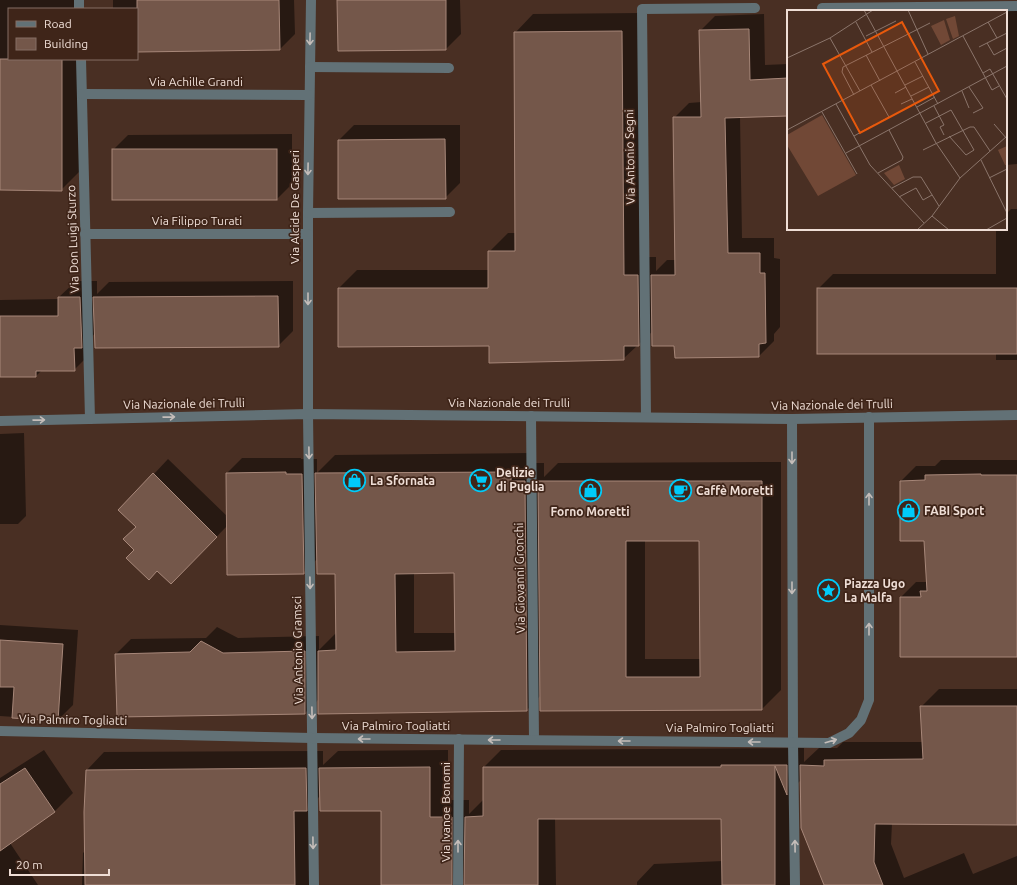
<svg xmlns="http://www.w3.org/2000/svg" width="1017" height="885" font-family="Ubuntu,sans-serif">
	<rect width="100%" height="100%" fill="#492f23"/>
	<!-- shadow -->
	<g fill="#0007" fill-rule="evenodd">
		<polygon points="0,0 79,0 79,9 9,9 9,59 79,59 79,172 61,190 0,189"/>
		<polygon points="113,0 294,0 295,34 280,49 137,51 137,9 113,9"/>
		<polygon points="338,0 460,0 461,34 446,49"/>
		<polygon points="1017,6 1017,164 1006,165 1006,11"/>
		<polygon points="640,13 642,257 656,257 656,271 667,260 675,260 674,118 689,103 702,102 700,31 715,16 764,14 765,65 788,64 788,166 786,115 740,116 742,238 774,238 774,258 780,259 780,327 774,334 774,341 759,356 675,345 653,331 623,359 490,345 339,288 357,270 489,270 489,252 508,233 516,233 515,33 533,14"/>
		<polygon points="354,125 460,125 460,183 445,198 339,198 339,140"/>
		<polygon points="292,134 292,184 277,199 113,150 128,135"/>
		<polygon points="1011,209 1017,209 1017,360 996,360 996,353 818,289 833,274 996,274 996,229 1006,229 1006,214"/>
		<polygon points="76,281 97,281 97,294 109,282 293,281 293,331 278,346 95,333 91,338 91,353 74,370 42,370 36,376 0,376 0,300 59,299 59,297"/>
		<polygon points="24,433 26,516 18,524 0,524 0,434"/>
		<path d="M529,453V463H544V477L558,463L781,462V690L762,709L541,710V695L527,710L319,699L305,713L116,654L131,639L206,638L217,627L238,638L319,636V650L336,633V573L317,559L303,573L228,525L186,568L135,550L137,527L154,474L168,459L228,517L227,473L242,458H301V459H317V473L335,455ZM645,540H700L701,659H645ZM455,572L456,633H414V573Z"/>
		<polygon points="941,460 1017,460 1017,656 901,597 916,582 928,582 925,540 901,481 916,466 935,466"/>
		<polygon points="0,625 78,630 73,705 58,720 0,716"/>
		<polygon points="939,689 1017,689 1017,824 892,823 891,844 904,878 964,853 973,874 1017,856 1017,885 825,885 801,780 793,788 793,885 637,885 637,882 654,864 723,861 722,818 555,818 556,885 381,885 382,810 320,796 311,805 312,885 82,885 83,853 85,851 87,770 104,752 323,751 323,765 338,751 448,750 448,800 469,800 469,814 484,799 484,767 501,750 804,748 804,762 819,748 837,748 843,742 923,742 921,707"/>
		<polygon points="44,750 73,793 54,812 10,843 38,885 0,885 0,778"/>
	</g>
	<!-- building -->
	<g fill="#74574a" stroke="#a78779" fill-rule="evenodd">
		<polygon points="137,0 279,0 280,50 137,52"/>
		<polygon points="337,0 446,0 446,50 338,51"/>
		<polygon points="749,29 750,80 788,78 788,116 725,118 728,253 760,253 760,273 765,273 766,343 759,344 759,357 675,358 674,346 652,346 651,275 675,275 673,117 701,117 699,30"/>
		<polygon points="622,31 624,275 638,275 639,346 624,346 624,360 489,363 489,346 338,347 338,288 488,288 488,251 515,251 514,32"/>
		<polygon points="0,59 62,59 62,191 0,190"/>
		<polygon points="445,139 446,199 338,199 338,140"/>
		<rect x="112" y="149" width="165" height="51"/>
		<rect x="817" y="288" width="200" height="66"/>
		<polygon points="278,296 279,347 95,348 93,297"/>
		<polygon points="58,297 80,297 82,348 74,348 75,371 36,371 36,377 0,377 0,316 58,316"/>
		<polygon points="286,472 286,474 302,474 304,574 227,575 226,473"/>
		<path d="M511,472V481H525L527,711L318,714V651L336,650L335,574H317L315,473ZM454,573L455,651L396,652L395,574Z"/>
		<polygon points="153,473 217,537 171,584 157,571 149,580 126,558 134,550 123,539 136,527 118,510"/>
		<polygon points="981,474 981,475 1017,475 1017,657 900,657 900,597 921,597 920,591 927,591 924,541 900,541 900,481 925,480 925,475"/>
		<path d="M538,481H762V710L540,711ZM626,541H699L700,677H626Z"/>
		<polygon points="0,640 63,644 58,721 12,718 14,687 0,687"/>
		<polygon points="201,641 223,653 305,651 305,714 117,717 115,654 190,652"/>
		<polygon points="920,706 1017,706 1017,825 875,824 874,862 883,885 824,885 801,828 800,765 824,766 824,760 923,759"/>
		<polygon points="721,765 787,765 787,795 775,766 775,885 722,885 721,819 538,819 538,885 464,885 465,817 483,816 483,767 721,767"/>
		<polygon points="430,767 430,817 452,817 452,885 381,885 381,811 320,811 319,768"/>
		<polygon points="25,768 55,812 0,851 0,784"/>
		<polygon points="306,768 307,811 294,811 295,885 85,885 84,812 86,770"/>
	</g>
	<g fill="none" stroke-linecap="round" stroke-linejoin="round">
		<!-- minor -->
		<g stroke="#627176" stroke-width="10">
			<polyline points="79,0 79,9"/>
			<polyline points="311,0 308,213 308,414 314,885"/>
			<polyline points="822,8 1017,6"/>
			<polyline points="81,59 90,419"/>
			<polyline points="310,67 449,68"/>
			<polyline points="82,94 309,95"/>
			<polyline points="308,213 450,212"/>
			<polyline points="85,234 308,234"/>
			<polyline points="531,416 534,740"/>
			<polyline points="646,417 642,9 755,8"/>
			<polyline points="792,419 793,742 795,885"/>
			<polyline points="0,421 308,414 792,419 1017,415"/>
			<polyline points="0,731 312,738 829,743 849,733 861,720 869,700 869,417"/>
			<polyline points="458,885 459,739"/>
		</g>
	</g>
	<!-- one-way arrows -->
	<defs><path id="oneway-shaft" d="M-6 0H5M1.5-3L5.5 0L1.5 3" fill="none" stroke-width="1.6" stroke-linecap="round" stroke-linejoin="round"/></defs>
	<g stroke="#c5bdb9">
		<use href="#oneway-shaft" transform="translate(310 39) rotate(91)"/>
		<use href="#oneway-shaft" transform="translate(308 169) rotate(91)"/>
		<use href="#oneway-shaft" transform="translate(308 299) rotate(90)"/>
		<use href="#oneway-shaft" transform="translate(169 417) rotate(-1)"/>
		<use href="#oneway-shaft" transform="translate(39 420) rotate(-1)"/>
		<use href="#oneway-shaft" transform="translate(309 453) rotate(89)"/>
		<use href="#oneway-shaft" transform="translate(792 458) rotate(90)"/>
		<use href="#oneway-shaft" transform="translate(869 499) rotate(-90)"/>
		<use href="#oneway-shaft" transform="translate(310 583) rotate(89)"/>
		<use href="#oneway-shaft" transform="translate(792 588) rotate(90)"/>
		<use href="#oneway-shaft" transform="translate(869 629) rotate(-90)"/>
		<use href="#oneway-shaft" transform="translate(312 713) rotate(89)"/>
		<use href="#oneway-shaft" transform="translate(364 739) rotate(-180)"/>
		<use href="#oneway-shaft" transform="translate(494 740) rotate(-180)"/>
		<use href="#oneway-shaft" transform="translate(624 741) rotate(-180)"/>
		<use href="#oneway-shaft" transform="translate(831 741) rotate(-16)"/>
		<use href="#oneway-shaft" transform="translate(754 742) rotate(-180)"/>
		<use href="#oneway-shaft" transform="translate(313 843) rotate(89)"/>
		<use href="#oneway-shaft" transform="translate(458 846) rotate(-90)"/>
		<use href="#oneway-shaft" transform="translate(795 846) rotate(-91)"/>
	</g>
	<!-- icons -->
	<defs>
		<symbol id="supermarket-ring" viewBox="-11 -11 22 22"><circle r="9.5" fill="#3f2519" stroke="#00cbf9" stroke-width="1.5"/><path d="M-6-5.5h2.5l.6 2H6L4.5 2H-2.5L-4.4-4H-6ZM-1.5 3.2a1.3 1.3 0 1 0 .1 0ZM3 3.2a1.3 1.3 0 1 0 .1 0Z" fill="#00cbf9"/></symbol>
		<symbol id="shop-ring" viewBox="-11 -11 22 22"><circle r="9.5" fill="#3f2519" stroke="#00cbf9" stroke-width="1.5"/><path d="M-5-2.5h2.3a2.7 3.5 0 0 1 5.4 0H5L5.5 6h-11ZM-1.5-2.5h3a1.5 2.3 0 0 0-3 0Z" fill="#00cbf9"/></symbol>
		<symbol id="cafe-ring" viewBox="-11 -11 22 22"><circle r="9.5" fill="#3f2519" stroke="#00cbf9" stroke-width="1.5"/><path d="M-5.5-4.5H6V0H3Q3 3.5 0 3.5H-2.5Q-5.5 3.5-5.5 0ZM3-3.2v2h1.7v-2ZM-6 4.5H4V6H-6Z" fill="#00cbf9"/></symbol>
		<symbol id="sight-ring" viewBox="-11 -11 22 22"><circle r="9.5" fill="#3f2519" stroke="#00cbf9" stroke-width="1.5"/><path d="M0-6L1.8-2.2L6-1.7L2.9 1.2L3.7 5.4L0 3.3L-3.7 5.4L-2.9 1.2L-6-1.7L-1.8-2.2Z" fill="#00cbf9"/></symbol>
	</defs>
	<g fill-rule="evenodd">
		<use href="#supermarket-ring" x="468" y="468" width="25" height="25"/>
		<use href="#shop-ring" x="342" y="468" width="25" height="25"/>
		<use href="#shop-ring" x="578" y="478" width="25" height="25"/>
		<use href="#cafe-ring" x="668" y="478" width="25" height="25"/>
		<use href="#shop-ring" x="896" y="498" width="25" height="25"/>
		<use href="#sight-ring" x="816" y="578" width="25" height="25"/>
	</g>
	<g text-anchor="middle" stroke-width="3.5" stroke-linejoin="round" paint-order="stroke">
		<!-- street labels -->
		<g font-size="12" fill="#efded6" stroke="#3f2519">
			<text x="196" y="86">Via Achille Grandi</text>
			<text transform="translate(630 157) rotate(-91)" y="4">Via Antonio Segni</text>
			<text transform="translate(295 207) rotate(-90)" y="4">Via Alcide De Gasperi</text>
			<text x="197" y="225">Via Filippo Turati</text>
			<text transform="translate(73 239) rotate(-92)" y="4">Via Don Luigi Sturzo</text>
			<text x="509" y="407">Via Nazionale dei Trulli</text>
			<text transform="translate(184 404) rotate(-1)" y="4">Via Nazionale dei Trulli</text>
			<text transform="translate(832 405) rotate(-1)" y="4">Via Nazionale dei Trulli</text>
			<text transform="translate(520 578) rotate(-91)" y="4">Via Giovanni Gronchi</text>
			<text transform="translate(298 650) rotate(-91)" y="4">Via Antonio Gramsci</text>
			<text transform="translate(73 720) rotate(1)" y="4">Via Palmiro Togliatti</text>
			<text x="396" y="730">Via Palmiro Togliatti</text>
			<text x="720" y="732">Via Palmiro Togliatti</text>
			<text transform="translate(446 812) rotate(-90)" y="4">Via Ivanoe Bonomi</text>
		</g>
		<!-- poi labels -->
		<g font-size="12" font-weight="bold" fill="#efded6" stroke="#3f2519" text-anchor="start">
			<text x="496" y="477">Delizie<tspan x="496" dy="14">di Puglia</tspan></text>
			<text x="370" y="485">La Sfornata</text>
			<text x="696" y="495">Caffè Moretti</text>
			<text x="924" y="515">FABI Sport</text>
			<text x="590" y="516" text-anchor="middle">Forno Moretti</text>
			<text x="844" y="588">Piazza Ugo<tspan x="844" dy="14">La Malfa</tspan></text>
		</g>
	</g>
	<!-- overview -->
	<g transform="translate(787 10)">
		<rect width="220" height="220" fill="#492f23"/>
		<path d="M168,6L172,26L166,29L159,9ZM157,10L163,30L154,35L144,16ZM35,105L69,165L31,186L0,135V125ZM220,136V155H218L211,140ZM112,155L118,169L107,175L97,163Z" fill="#714836"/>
		<path fill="none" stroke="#8b756b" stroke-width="1" d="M77,0L149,133L173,168M121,0L141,44M69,12L85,42M201,12L210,28M79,26L109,11M176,26L205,80L212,76M43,28L73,81M200,33L207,45L220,38M192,37L220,23M79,45L93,71M0,48L43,28L86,0M128,52L151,94M196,63L203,59L220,89M84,75L102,107L93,112M118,75L136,66M182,77L196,98L186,103M175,81L182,98M108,83L119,77M67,85L55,62L56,57L143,13M124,86L142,77M49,94L83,155L137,213M114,94L125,89M147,96L157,115L153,117L157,125M130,97L148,87M35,102L70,164M139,113L164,100L187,140L179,145L162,126M207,114L220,129M0,120L220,2M67,126L87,115M136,140L183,117H187L203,141M59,143L220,56M194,150L220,203M91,163L115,150L116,147L102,120M202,168L220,159M105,178L126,167H134L152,196M112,187L129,178L136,190L145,185M145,206L162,220M130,220L145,206L173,168L220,126M199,220L220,208"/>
		<path fill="#e8590c" fill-opacity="0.15" stroke="#e8590c" stroke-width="2" d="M115,12L152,81L73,123L36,54Z"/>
		<rect width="220" height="220" fill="none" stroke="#efded6" stroke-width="2"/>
	</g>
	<!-- legend -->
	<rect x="8" y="8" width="130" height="52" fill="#3f2519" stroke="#856f65"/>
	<rect x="16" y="21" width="20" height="6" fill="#627176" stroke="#856f65"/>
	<text x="44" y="28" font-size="12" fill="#efded6">Road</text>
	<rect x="16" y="38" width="20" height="12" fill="#74574a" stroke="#856f65"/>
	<text x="44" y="48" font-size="12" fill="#efded6">Building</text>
	<!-- scale -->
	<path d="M10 869v6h99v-6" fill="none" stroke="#efded6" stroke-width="2"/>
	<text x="16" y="869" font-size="12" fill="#efded6" stroke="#3f2519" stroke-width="3" paint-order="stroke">20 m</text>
</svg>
